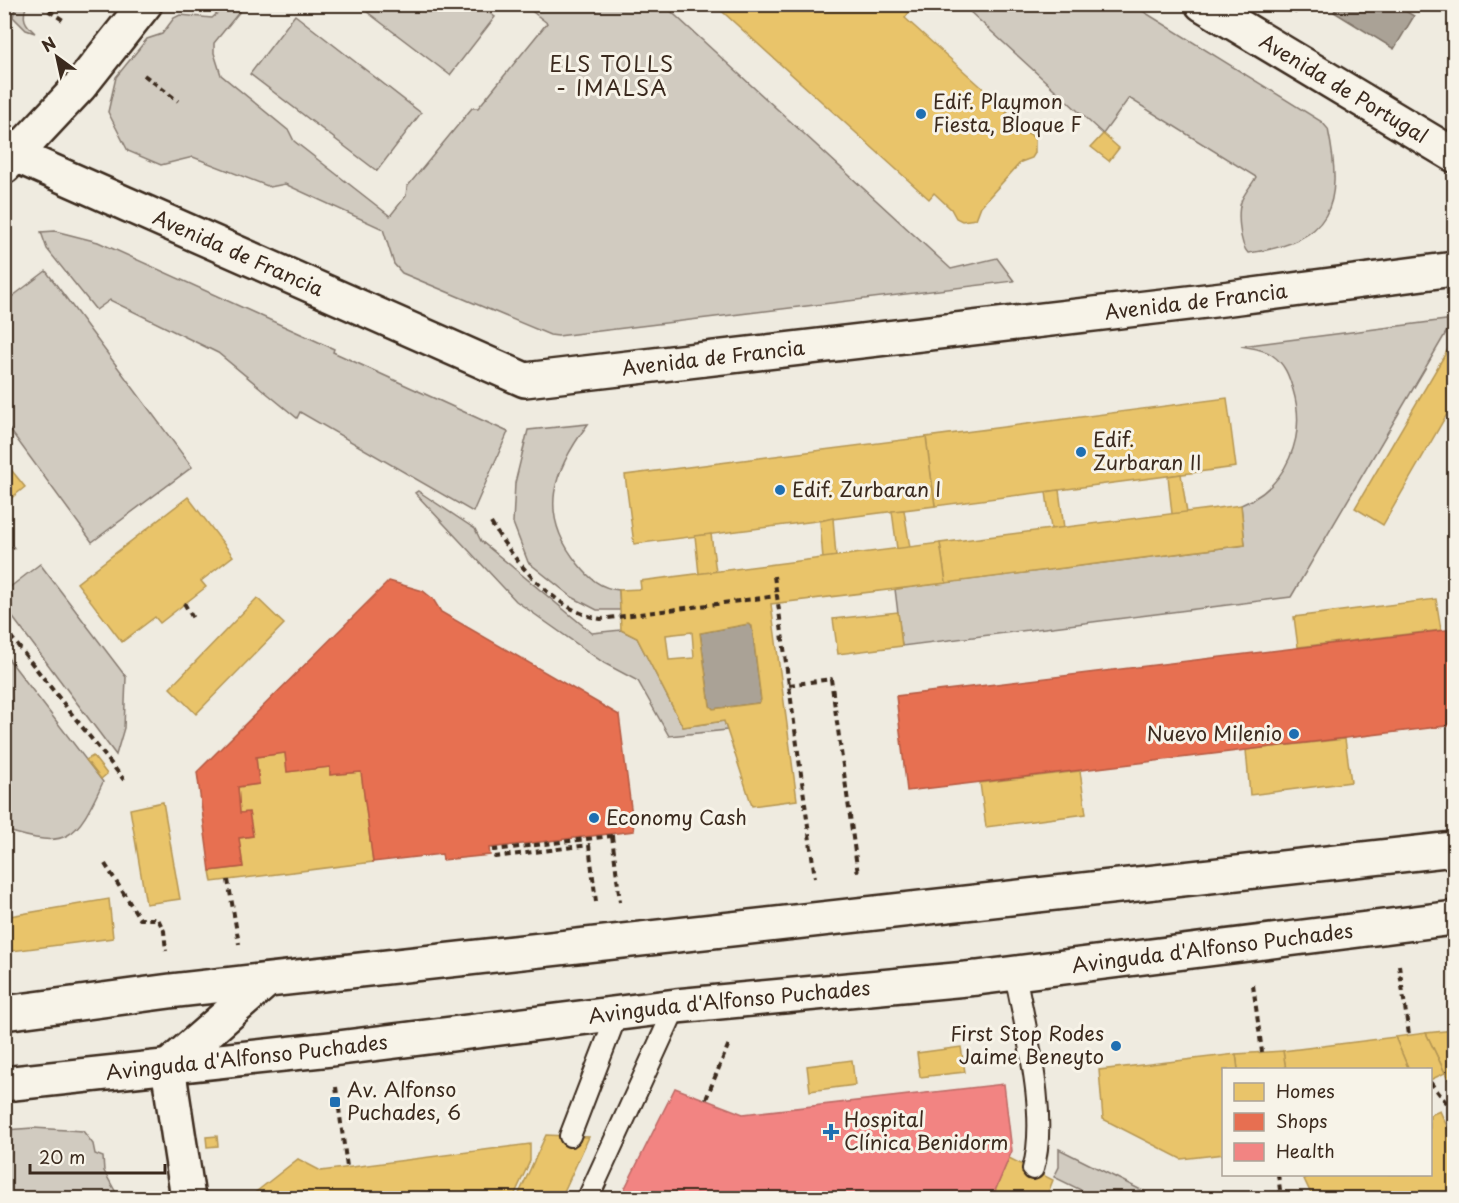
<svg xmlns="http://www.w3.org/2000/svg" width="1459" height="1203" font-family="'Playpen Sans',sans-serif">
	<rect width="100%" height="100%" fill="#efebe0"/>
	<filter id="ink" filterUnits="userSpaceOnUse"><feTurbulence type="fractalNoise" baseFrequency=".0167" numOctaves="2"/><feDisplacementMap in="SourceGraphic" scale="12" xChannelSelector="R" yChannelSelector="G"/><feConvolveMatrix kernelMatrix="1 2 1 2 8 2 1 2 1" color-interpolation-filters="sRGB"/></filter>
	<g filter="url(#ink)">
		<!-- green -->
		<g fill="#d1cbc0" stroke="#867a6f" stroke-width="1.5">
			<path d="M16,4L27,5C21,18 25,24 35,33L26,30L13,17Z"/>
			<polygon points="575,4 664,5 951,269 997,258 1014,281 558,336 550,335 402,273 394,264 383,229 285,184 270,187 193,157 161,165 128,151 108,112 116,77 147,39 162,34 174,18 180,15 212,18 227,5 245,5 214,43 214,53 221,75 289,131 294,141 390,216 406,196 407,187 472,108 478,108 547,23 524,5 569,5 572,7"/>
			<path d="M973,4L1133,5L1322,122L1328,129C1344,206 1332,242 1248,253C1240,245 1237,214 1241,202C1243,194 1252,185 1256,177L1129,98L1103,134L968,10Z"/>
			<polygon points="358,5 478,5 495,17 450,75"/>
			<polygon points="295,15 421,113 377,171 250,74"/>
			<polygon points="55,231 98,242 334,349 333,352 508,432 473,512 300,412 297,418 218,353 110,300 96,310 47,249 41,232"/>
			<polygon points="46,271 192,467 92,542 5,423 5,302"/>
			<path d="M1454,319L1291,597L902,646L895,589L1245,545L1241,505C1287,487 1307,436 1293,390C1289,376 1285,364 1272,355C1264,349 1250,348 1241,346Z"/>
			<path d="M588,424C553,471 537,514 578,564C590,579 600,588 619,590L620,610H597L572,597L528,562L513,523L515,483L528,430Z"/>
			<polygon points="418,491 475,529 481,541 592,633 621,630 637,638 683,727 724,721 727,730 669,736 638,681 604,663 516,601 415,493"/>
			<polygon points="40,564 126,677 124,728 116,755 5,607 5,591"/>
			<path d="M4,653L103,782C76,840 68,850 5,830Z"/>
			<polygon points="33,1128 83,1131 93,1144 95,1154 103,1157 104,1171 119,1198 5,1198 5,1130"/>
			<polygon points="1059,1149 1157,1198 1097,1198 1054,1177 1059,1167"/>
		</g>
		<!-- water -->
		<g fill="#aaa296" stroke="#7e7266" stroke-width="1.5">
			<polygon points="1339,4 1395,5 1414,16 1394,49 1334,12"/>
			<polygon points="748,624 752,626 761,700 759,703 713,709 710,706 700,633"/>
		</g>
		<!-- homes -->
		<g fill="#e9c46a" stroke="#b59653" stroke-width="1.5" fill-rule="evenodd">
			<polygon points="714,4 915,4 905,18 1008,111 1004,117 1021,131 1030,134 1035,139 1035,153 1032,158 1021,162 981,206 976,219 962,221 956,218 951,209 934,193 929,199"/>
			<polygon points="1103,134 1119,148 1109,161 1091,147"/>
			<polygon points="1454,339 1454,402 1383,525 1355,508"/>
			<polygon points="1227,398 1236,467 935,506 926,437"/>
			<polygon points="926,437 935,506 634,544 625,475"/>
			<polygon points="4,461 25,487 4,504"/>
			<polygon points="1181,474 1187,513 1172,514 1168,476"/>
			<polygon points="1059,490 1064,528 1051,529 1046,492"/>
			<polygon points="188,497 233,556 201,581 206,587 160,623 155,617 122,642 77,583"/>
			<polygon points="1241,505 1245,545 946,583 940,543"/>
			<polygon points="904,510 910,548 897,549 892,511"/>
			<polygon points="1454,514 1454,579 1447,515"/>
			<polygon points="833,518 836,557 823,559 820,521"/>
			<polygon points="711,534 716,572 699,574 695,536"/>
			<path d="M940,543L946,583L771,604L797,800L752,806L724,721L683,727L637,638L621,630L619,590L641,589L640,581ZM748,624L752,626L761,700L759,703L713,709L710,706L700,633ZM692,632L694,658L669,660L666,635Z"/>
			<polygon points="257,598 284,624 196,714 170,688"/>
			<polygon points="1436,599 1441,630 1298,647 1294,617"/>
			<polygon points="898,612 902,646 838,654 833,619"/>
			<polygon points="1345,739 1351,782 1250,795 1246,750"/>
			<polygon points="285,753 287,772 330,767 330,775 361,772 373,862 212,882 210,871 243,867 239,838 253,836 249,812 240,813 238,787 259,784 256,757"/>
			<polygon points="93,756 107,774 101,779 86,760"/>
			<polygon points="1080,771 1086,814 986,827 980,783"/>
			<polygon points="163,802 180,899 146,904 130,809"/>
			<polygon points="109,899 113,938 4,952 4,917"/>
			<polygon points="1454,1030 1454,1091 1426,1033"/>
			<polygon points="1426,1033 1445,1073 1430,1080 1430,1070 1409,1070 1395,1037"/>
			<polygon points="1395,1037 1409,1070 1286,1070 1283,1051"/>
			<polygon points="961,1047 965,1072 920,1077 917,1053"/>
			<polygon points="1283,1051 1286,1070 1238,1070 1236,1054"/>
			<polygon points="1236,1054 1238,1070 1224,1070 1224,1154 1181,1159 1103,1119 1099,1070"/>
			<polygon points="852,1060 855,1085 810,1091 807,1066"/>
			<polygon points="1440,1111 1454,1142 1454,1198 1313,1198 1304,1179 1312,1174 1430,1174 1430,1115"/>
			<polygon points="546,1135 589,1137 561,1198 517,1198"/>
			<polygon points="217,1136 218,1146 207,1147 206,1137"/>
			<polygon points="530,1144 530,1161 513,1198 252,1198 252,1195 298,1159 321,1171"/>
			<polygon points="1009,1158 1053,1180 1046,1198 992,1198"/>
		</g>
		<!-- shops -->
		<g fill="#e76f51" stroke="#b35a42" stroke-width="1.5">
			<polygon points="389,581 423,591 433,599 441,612 619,715 634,831 489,848 490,855 443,860 442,854 373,862 361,772 330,775 330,767 287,772 285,753 256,757 259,784 238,787 240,813 249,812 253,836 239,838 243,867 210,871 197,772"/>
			<polygon points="1454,629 1454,725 907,791 896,696"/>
		</g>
		<!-- health -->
		<polygon fill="#f28482" stroke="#bb6964" stroke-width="1.5" points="1004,1084 1012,1151 992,1198 620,1198 675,1088 743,1114"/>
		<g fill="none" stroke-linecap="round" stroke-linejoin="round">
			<defs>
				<g id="lane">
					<path d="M1015,973C1025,1029 1049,1115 1033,1169"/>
					<polyline points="570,1136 617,1014"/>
					<polyline points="588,1198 676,1006"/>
				</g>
				<g id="street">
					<path id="s1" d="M1202,4L1454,155"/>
					<path id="s2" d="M4,150L525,380L1223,299L1454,269"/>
					<polyline points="4,167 80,86 145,4"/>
					<polyline points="168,1067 188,1198"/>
				</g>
				<g id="secondary">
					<polyline points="4,1013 170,991 1454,849"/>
					<polyline points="168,1067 265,982"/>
					<path id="s3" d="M4,1084L331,1049L676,1006L977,978L1454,918"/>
				</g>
			</defs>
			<!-- lane casing -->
			<use href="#lane" stroke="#3b2a1e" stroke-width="24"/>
			<!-- street casing -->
			<use href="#street" stroke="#3b2a1e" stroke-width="38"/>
			<!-- secondary casing -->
			<use href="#secondary" stroke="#3b2a1e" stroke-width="38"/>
			<!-- path -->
			<g stroke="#3b2a1e" stroke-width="4" stroke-dasharray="6 4.5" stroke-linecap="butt">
				<polyline points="45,4 43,7 63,20"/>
				<polyline points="1294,13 1300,4"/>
				<polyline points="144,75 178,101"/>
				<path d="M491,523C515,562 554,611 601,619L777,596L815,878"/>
				<polyline points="4,555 14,547"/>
				<polyline points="774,576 777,596"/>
				<polyline points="184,603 194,620"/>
				<polyline points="4,628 124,780"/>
				<polyline points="789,685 831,679 858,874"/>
				<polyline points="612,836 620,902"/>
				<polyline points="105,864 140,919 158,919 164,931 166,951"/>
				<polyline points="228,880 239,944"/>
				<polyline points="596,902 589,845 495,857 494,850 612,836 611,833"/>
				<polyline points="1399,965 1409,1035"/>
				<polyline points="1253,985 1262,1052"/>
				<polyline points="1430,1082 1450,1107"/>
				<polyline points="336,1087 347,1167"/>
				<polyline points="706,1099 730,1041"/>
				<polyline points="1278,1174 1281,1198"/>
			</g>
			<!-- lane -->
			<use href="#lane" stroke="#f7f3e8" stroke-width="20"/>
			<!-- street -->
			<use href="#street" stroke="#f7f3e8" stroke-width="33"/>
			<!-- secondary -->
			<use href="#secondary" stroke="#f7f3e8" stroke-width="33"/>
		</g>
	</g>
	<!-- markers -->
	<g fill="#1f6fb2" stroke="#f7f3e8" stroke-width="2">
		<circle cx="921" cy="114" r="6"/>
		<circle cx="1081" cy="452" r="6"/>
		<circle cx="780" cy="490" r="6"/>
		<circle cx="1294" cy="734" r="6"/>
		<circle cx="594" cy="818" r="6"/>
		<circle cx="1116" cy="1046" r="6"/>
		<rect x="329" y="1096" width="12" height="12" rx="3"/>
		<path d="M828 1123h6v6h6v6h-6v6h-6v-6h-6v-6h6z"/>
	</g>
	<g text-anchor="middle" stroke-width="6" stroke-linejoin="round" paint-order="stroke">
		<!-- street labels -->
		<g font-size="20" fill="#3b2a1e" stroke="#f7f3e8">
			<text dy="7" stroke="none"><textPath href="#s1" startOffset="165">Avenida de Portugal</textPath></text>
			<text dy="7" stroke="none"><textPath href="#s2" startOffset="256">Avenida de Francia</textPath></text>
			<text dy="7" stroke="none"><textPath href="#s2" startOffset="1245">Avenida de Francia</textPath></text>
			<text dy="7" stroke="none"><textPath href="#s2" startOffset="759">Avenida de Francia</textPath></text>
			<text dy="7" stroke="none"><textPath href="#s3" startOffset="1216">Avinguda d'Alfonso Puchades</textPath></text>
			<text dy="7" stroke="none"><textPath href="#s3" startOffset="730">Avinguda d'Alfonso Puchades</textPath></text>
			<text dy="7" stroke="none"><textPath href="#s3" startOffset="244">Avinguda d'Alfonso Puchades</textPath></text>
		</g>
		<!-- poi labels -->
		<g font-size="20" fill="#3b2a1e" stroke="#f7f3e8" text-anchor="start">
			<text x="933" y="109">Edif. Playmon<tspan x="933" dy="23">Fiesta, Bloque F</tspan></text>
			<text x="1093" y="447">Edif.<tspan x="1093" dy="23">Zurbaran II</tspan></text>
			<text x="792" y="497">Edif. Zurbaran I</text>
			<text x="1282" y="741" text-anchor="end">Nuevo Milenio</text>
			<text x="606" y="825">Economy Cash</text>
			<text x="1104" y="1041" text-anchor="end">First Stop Rodes<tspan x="1104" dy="23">Jaime Beneyto</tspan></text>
			<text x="347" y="1097">Av. Alfonso<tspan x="347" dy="23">Puchades, 6</tspan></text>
			<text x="844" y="1127">Hospital<tspan x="844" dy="23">Clínica Benidorm</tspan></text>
		</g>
		<!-- neighbourhood labels -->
		<g font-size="21" letter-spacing="1.5" fill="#3b2a1e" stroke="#f7f3e8">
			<text x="612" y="72">ELS TOLLS<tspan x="612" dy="24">- IMALSA</tspan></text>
		</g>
	</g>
	<!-- margin -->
	<rect width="1459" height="1203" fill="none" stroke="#f7f3e8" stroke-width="24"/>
	<rect x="12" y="12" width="1435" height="1179" fill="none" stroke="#3b2a1e" stroke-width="2" filter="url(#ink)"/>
	<!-- legend -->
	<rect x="1222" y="1068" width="210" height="108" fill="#f7f3e8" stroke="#aca397" stroke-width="1.5"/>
	<rect x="1234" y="1083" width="30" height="18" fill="#e9c46a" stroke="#aca397" stroke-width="1.5"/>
	<text x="1276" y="1098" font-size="18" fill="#3b2a1e">Homes</text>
	<rect x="1234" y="1113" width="30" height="18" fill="#e76f51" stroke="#aca397" stroke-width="1.5"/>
	<text x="1276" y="1128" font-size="18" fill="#3b2a1e">Shops</text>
	<rect x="1234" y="1143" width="30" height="18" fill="#f28482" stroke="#aca397" stroke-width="1.5"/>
	<text x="1276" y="1158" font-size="18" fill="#3b2a1e">Health</text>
	<!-- north arrow -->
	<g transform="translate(57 57) rotate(327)" stroke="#f7f3e8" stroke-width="4.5" paint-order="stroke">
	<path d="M0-4.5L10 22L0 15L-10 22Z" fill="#3b2a1e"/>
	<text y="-9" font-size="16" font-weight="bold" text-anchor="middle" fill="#3b2a1e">N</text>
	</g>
	<!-- scale -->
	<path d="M30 1164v9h135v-9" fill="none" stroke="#3b2a1e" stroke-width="3"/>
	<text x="39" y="1164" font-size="18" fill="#3b2a1e" stroke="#f7f3e8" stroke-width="4.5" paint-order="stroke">20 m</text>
</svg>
